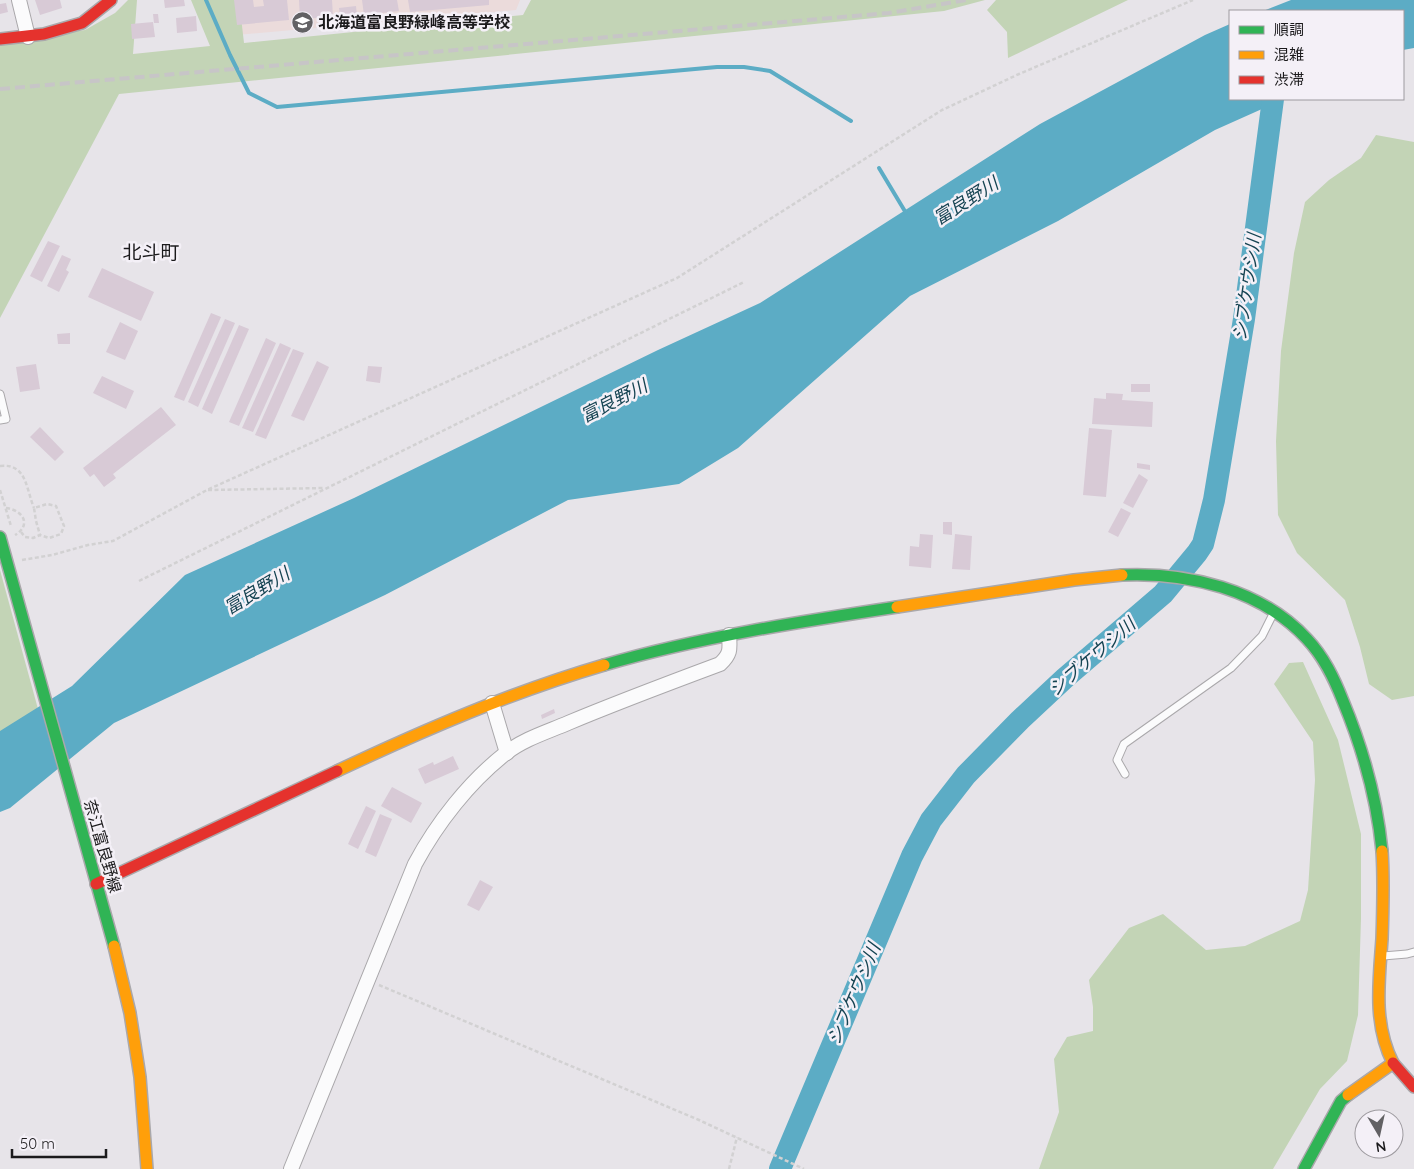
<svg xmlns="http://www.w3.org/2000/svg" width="1414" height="1169" font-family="Quicksand,'Noto Sans JP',sans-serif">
	<rect width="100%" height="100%" fill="#e7e4e9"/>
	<!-- education -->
	<polygon fill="#ebdbdb" points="218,0 520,0 516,10 236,35"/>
	<!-- green -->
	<g fill="#c3d4b6">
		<polygon points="128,0 137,0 133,54 210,46 191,0 239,0 244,43 523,15 531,0 985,0 944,11 119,94 0,318 0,43 85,30 115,13"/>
		<polygon points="996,0 1128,0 1008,58 1007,32 987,10"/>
		<polygon points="1376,135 1414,142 1414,696 1392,700 1369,684 1360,647 1345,600 1297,553 1278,515 1276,441 1281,351 1294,253 1305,202 1329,180 1361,158"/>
		<polygon points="0,570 41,720 0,744"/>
		<polygon points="1303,662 1338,740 1361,834 1361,918 1358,1015 1347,1061 1320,1089 1273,1169 1039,1169 1059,1112 1054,1059 1067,1037 1093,1031 1093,1007 1089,980 1129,928 1163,914 1206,950 1245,946 1300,921 1308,890 1315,780 1313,742 1274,684 1289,663"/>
	</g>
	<!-- water -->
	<g fill="#5cacc5">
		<polygon points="1291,0 1414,0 1414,48 1403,50 1403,11 1263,11"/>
		<polygon points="1230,24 1230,99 1284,99 1215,130 1058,221 910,296 738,448 679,484 568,500 385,595 114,723 10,808 0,812 0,731 72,686 185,575 354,498 658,350 760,303 1040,124 1205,35"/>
	</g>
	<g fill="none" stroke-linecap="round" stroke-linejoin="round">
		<!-- stream -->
		<g stroke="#5cacc5" stroke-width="4">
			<polyline points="206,0 230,55 249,93 277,107 717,67 744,67 770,71 851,121"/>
			<polyline points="879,168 906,213"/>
		</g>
		<!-- river -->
		<polyline stroke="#5cacc5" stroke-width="22" points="780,1169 912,856 931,820 966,775 1020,720 1065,678 1163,594 1197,553 1203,544 1214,500 1244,319 1273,99"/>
	</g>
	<!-- building -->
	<g fill="#d8cad6">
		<polygon points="35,0 60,0 62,8 40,15"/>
		<polygon points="164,0 184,0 185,6 165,8"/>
		<polygon points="234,0 253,0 254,7 264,6 263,0 287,0 289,20 237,25"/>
		<polygon points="299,0 332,0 333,17 300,19"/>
		<polygon points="362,0 397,0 399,11 364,15"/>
		<polygon points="408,0 489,0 489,5 410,12"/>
		<polygon points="6,3 8,12 0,14 0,4"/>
		<polygon points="356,6 357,16 340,17 339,8"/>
		<polygon points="153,14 158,14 159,23 154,23"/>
		<polygon points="196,16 197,31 177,33 176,18"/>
		<polygon points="153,22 155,37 132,39 131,24"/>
		<polygon points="48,241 60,246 42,282 30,276"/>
		<polygon points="62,255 71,259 66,270 69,272 59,292 47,286"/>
		<polygon points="102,268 154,292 141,321 88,297"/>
		<polygon points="211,313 221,317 184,401 174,397"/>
		<polygon points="225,319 235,323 198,407 188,402"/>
		<polygon points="120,322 138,331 125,360 106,352"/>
		<polygon points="239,325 249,329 212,414 202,409"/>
		<polygon points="70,333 70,344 58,344 57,334"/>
		<polygon points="266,338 276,343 239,426 229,422"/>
		<polygon points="280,343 291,348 253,432 242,428"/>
		<polygon points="293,349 304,353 266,439 255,435"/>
		<polygon points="317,361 329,367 304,421 291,416"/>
		<polygon points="36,364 40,389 20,392 16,367"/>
		<polygon points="368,366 382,367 380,383 366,381"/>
		<polygon points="102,376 134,391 126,409 93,393"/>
		<rect x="1131" y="384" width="19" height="8"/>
		<polygon points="1106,393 1123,394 1122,400 1153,402 1152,427 1092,424 1094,398 1106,399"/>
		<polygon points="161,407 176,425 113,474 116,478 104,487 94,474 90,477 83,468"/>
		<polygon points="40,427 64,452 55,461 30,437"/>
		<polygon points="1089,428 1112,430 1106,497 1083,495"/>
		<polygon points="1137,463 1150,465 1150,470 1137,468"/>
		<polygon points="1139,474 1148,480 1133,508 1123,503"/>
		<polygon points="1121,508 1131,513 1118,537 1108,532"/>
		<polygon points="943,522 952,522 952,535 943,534"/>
		<polygon points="920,534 933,535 931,568 909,566 910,546 919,547"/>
		<polygon points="955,534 972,536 970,570 952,569"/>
		<polygon points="554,709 555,713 542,719 541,715"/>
		<polygon points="453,756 459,769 425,784 418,769 433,762 434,765"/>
		<polygon points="392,787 422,803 411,823 381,806"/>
		<polygon points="366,806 376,811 358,849 348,844"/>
		<polygon points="380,814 392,819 376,857 365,852"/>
		<polygon points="480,880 493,887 479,911 467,905"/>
	</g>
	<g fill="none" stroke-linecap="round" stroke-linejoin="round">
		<defs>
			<g id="lane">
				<polyline points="0,394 6,419 0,420"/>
				<polyline points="1125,774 1117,760 1124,744 1231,668 1262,636 1273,614"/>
				<polyline points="1383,956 1407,954 1414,952"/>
			</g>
			<g id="street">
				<polyline points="19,0 28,37"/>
				<polyline points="492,703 507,753"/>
				<path d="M291,1169L415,864C437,823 469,782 506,753C524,739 547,732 568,723C618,702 669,683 720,664C731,654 730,649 729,635"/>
			</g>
			<g id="fast">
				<polyline points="0,537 114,946"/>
				<path d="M1122,575C1187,572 1261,589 1307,639C1324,657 1334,678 1343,701C1363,749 1377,799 1382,851"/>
				<path d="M604,665C700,637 798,622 897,607"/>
				<polyline points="1304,1169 1341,1101 1348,1095"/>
			</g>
			<g id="slow">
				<polyline points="897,607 1074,580 1122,575"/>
				<path d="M337,771C424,730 512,692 604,665"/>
				<polyline points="114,946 130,1013 140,1077 147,1169"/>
				<path d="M1348,1095L1393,1063C1373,1024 1379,981 1382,939C1383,910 1384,880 1382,851"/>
			</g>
			<g id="jam">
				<polyline points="0,39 44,34 82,23 111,0"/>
				<polyline points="96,884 337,771"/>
				<polyline points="1393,1063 1414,1087"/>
			</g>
		</defs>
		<!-- lane casing -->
		<use href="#lane" stroke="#aaa8ab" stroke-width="9"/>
		<!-- street casing -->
		<use href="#street" stroke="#aaa8ab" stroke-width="16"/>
		<!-- fast casing -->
		<use href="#fast" stroke="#aaa8ab" stroke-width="14"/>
		<!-- slow casing -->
		<use href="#slow" stroke="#aaa8ab" stroke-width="14"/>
		<!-- jam casing -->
		<use href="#jam" stroke="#aaa8ab" stroke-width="14"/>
		<!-- path -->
		<g stroke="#d2d1d2" stroke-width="2.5" stroke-dasharray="4 2.5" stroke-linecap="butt">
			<path d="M0,466C27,463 26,489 34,508"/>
			<polyline points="0,490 11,526"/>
			<polyline points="208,490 325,488"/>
			<path d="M6,508C23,510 32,525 15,535"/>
			<polyline points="21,532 25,537 33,538 40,535 49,538 61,534 64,526 56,506 47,504 34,508 36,521 40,535"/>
			<polyline points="22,560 52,555 88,545 113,541 207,490 677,278 942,110 1019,74 1193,0"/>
			<polyline points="139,581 744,282"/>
			<polyline points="379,985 699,1120 804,1169"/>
			<polyline points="729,1169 737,1137"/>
		</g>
		<!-- lane -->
		<use href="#lane" stroke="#fbfbfc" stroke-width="7"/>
		<!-- street -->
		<use href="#street" stroke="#fbfbfc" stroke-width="14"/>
		<!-- fast -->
		<use href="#fast" stroke="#30b455" stroke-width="11"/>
		<!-- slow -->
		<use href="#slow" stroke="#ff9f0a" stroke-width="11"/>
		<!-- jam -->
		<use href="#jam" stroke="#e5322d" stroke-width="11"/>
		<!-- rail -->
		<polyline stroke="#c7c5c7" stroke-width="4" stroke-dasharray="10 5" stroke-linecap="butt" points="0,89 889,13 966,0"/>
	</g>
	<!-- icons -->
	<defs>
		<symbol id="school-disc" viewBox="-11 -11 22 22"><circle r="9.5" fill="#626164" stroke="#f4f0f7"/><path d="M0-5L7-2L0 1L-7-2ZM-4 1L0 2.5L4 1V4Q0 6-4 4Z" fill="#fff"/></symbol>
	</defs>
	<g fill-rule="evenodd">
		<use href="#school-disc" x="290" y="10" width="25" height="25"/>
	</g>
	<g text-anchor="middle" stroke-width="5" stroke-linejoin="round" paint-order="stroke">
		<!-- poi labels -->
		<g font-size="16" font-weight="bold" fill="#1b1a1c" stroke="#f4f0f7" text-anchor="start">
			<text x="318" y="28">北海道富良野緑峰高等学校</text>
		</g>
		<!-- street labels -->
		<g font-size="16" fill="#1b1a1c" stroke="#f4f0f7">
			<text transform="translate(103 846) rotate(74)" y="6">奈江富良野線</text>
		</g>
		<!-- water labels -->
		<g font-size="18" font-style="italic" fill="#154352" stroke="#f4f0f7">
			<text transform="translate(966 201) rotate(-32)" y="6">富良野川</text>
			<text transform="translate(1247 287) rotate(-82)" y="6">シブケウシ川</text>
			<text transform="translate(614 401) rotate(-27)" y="6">富良野川</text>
			<text transform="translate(257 591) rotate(-31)" y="6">富良野川</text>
			<text transform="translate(1092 657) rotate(-41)" y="6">シブケウシ川</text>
			<text transform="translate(854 994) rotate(-67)" y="6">シブケウシ川</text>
		</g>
		<!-- quarter labels -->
		<g font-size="19" fill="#1b1a1c" stroke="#f4f0f7">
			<text x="151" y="259">北斗町</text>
		</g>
	</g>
	<!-- legend -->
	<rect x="1229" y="10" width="175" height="90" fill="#f4f0f7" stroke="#9d9a9f"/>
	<rect x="1239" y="26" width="25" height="8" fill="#30b455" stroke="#9d9a9f"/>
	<text x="1274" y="35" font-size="15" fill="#1b1a1c">順調</text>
	<rect x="1239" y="51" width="25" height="8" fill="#ff9f0a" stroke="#9d9a9f"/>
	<text x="1274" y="60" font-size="15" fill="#1b1a1c">混雑</text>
	<rect x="1239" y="76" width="25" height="8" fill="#e5322d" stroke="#9d9a9f"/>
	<text x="1274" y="85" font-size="15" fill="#1b1a1c">渋滞</text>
	<!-- north arrow -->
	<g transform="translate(1379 1134) rotate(171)"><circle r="24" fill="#f4f0f7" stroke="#9d9a9f"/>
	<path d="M0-4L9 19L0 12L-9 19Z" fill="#626164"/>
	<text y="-8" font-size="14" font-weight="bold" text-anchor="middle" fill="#1b1a1c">N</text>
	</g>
	<!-- scale -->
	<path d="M12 1149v8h94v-8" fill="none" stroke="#1b1a1c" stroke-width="2.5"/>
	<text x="20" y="1149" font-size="15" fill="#1b1a1c" stroke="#f4f0f7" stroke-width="4" paint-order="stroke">50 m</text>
</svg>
